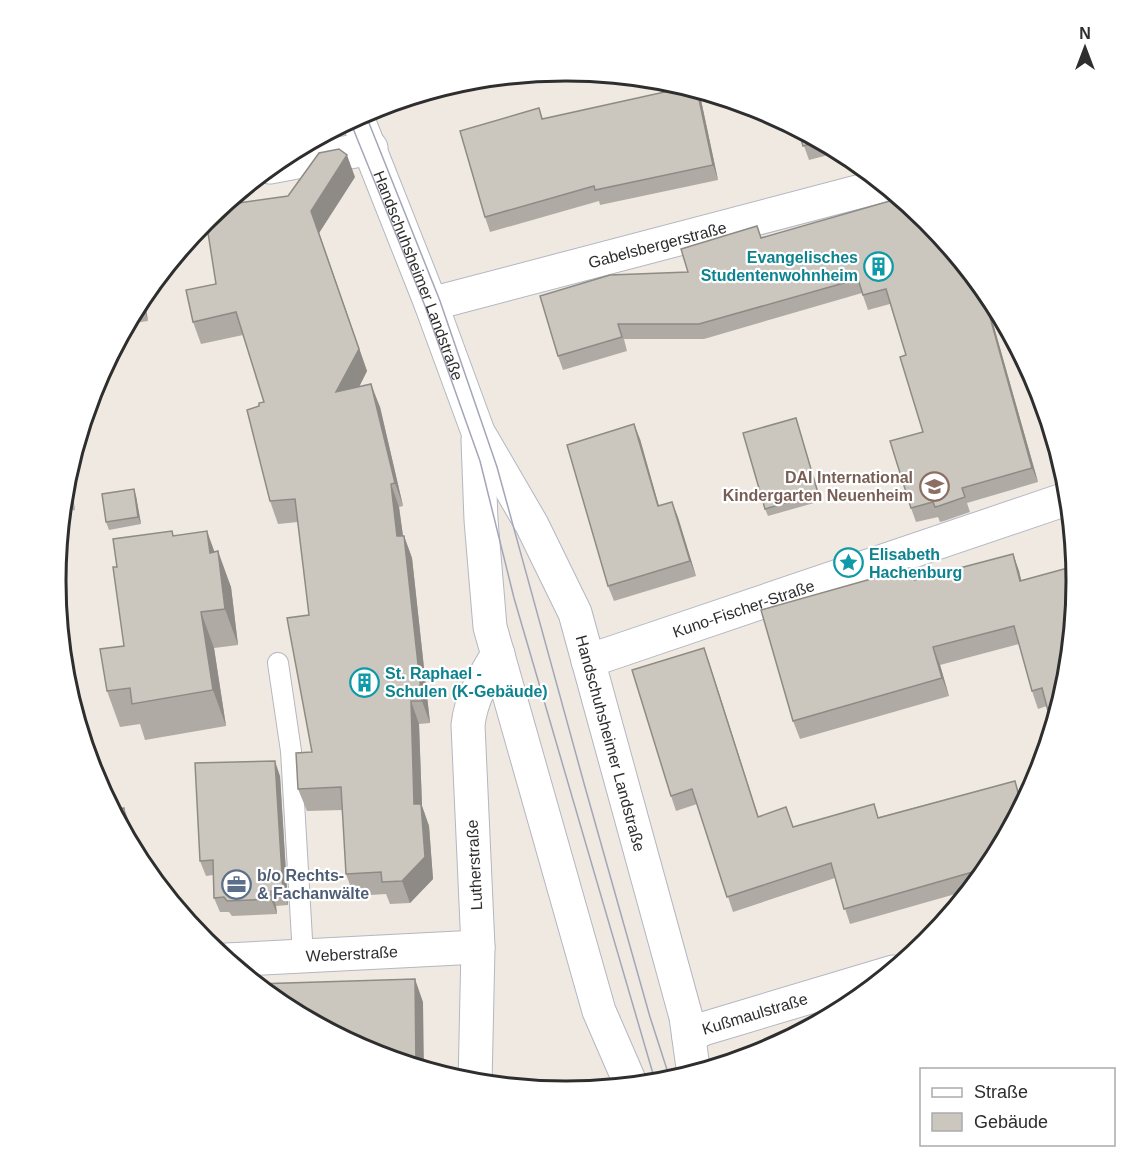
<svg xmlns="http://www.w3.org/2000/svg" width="1133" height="1164" font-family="Helvetica,sans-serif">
	<rect width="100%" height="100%" fill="#efe9e1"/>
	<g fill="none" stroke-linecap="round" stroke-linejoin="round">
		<defs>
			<polyline id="lane" points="278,663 291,751 303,956"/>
			<g id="street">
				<polyline points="270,167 371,148"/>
				<path id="s1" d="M431,304L884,185"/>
				<path id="s2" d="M588,661L1069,498"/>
				<path id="s3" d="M226,960L478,947"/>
				<path id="s4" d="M689,1037L703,1029L893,972"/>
				<path d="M475,1084L478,947L468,725C471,698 484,677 498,654"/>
			</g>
			<g id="secondary">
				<path id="s5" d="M357,117L431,304L478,432L532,525L575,613L686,1017L694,1075"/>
				<polyline points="478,440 481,520 490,627 599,1011 632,1087"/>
			</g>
		</defs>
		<!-- lane casing -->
		<use href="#lane" stroke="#b4b7c1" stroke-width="22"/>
		<!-- street casing -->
		<use href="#street" stroke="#b4b7c1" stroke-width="35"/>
		<!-- secondary casing -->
		<use href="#secondary" stroke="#b4b7c1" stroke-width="35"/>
		<!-- lane -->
		<use href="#lane" stroke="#fff" stroke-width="20"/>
		<!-- street -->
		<use href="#street" stroke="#fff" stroke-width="33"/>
		<!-- secondary -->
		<use href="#secondary" stroke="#fff" stroke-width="33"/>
		<!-- tram -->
		<g stroke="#a3a6b8" stroke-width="1.5">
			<polyline points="365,113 440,301 497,467 585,787 650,1017 671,1082"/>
			<polyline points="350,121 425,306 480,461 514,598 656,1084"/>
		</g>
	</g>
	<!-- wall -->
	<g fill="#afaba4">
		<polygon points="485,79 486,83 443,96 440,89 467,81"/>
		<polygon points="687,87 698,90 701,100 718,180 600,205 599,201 490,232 485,217 539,108 543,119"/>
		<polygon points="798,129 840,152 809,160"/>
		<polygon points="355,177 319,233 367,371 359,387 380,407 403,506 399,507 403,536 404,536 412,558 430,723 419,724 422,806 429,826 433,879 410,903 390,904 386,894 354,896 346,874 343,810 307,811 298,789 312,752 309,615 298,522 278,524 270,501 259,406 264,402 243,335 201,344 193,322 216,284 288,196"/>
		<polygon points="911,212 928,221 983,288 1038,482 967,503 970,512 944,521 940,522 938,517 916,522 911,508 923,432 906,355 890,304 868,310 862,293 704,339 624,339 627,351 563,370 558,356 688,272 761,237"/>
		<polygon points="142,298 148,321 128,324"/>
		<polygon points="796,418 821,501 768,516 765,509"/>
		<polygon points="640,439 659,506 672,502 696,576 614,601 608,586"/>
		<polygon points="65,482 75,510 62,512"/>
		<polygon points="136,496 141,524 109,530 106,522"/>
		<polygon points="174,536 214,552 231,587 238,645 214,648 226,726 145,740 140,724 120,727 107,691 124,646 117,567"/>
		<polygon points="1013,554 1019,571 1047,706 1038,709 1032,691 1019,644 940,665 949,696 800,739 793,721 915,580"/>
		<polygon points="704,648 758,817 793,827 879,817 1015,781 1023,806 991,866 973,889 850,924 835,878 733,912 697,804 676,811 671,796"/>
		<polygon points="280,776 288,905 276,906 277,914 232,916 229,912 220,912 214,898 213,875 206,876 200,861"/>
	</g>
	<!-- shaded-wall -->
	<g fill="#8e8b86">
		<polygon points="697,90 701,100 718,180 713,165"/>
		<polygon points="347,155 355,177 319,233 367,371 345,415 336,392 311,211"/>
		<polygon points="981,285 983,288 1038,482 1032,468"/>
		<polygon points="144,295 148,321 141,300"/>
		<polygon points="371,384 380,407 403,506 395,483"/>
		<polygon points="634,424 640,439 663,521 658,506"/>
		<polygon points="69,470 75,510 70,495 67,477"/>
		<polygon points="391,484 399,507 406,558 397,536"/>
		<polygon points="134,489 136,496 141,524 138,517"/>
		<polygon points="672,502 678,517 696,576 690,561"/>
		<polygon points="207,531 220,567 218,551 231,587 238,645 225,609 210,553"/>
		<polygon points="404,536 412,558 430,723 422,701"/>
		<polygon points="1013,554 1019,571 1026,599 1020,581"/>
		<polygon points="201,612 214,648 226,726 213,690"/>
		<polygon points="933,647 940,665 949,696 942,678"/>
		<polygon points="704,648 709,662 763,831 758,817"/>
		<polygon points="411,701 419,724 422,806 429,826 433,879 410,903 402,881 414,804"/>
		<polygon points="275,761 280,776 288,905 283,891"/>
		<polygon points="1015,781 1023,806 1022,808"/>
		<polygon points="124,808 134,835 136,855 126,837"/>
		<polygon points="271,891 276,906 277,914 271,899"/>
		<polygon points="415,979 423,1002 424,1070 416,1068"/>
	</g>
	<!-- building -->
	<g fill="#cbc7bf" stroke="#8e8b86" stroke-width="1.5">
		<polygon points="687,87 697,90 713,165 595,190 594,186 485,217 460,131 539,108 542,119"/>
		<polygon points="798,129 820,141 803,146"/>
		<polygon points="339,149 347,155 311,211 359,349 336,392 371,384 395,483 391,484 397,536 404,536 422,701 411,701 414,804 421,804 425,857 402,881 382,882 381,872 346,874 341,787 298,789 296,753 312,752 287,618 309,615 295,499 270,501 247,410 259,406 259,403 264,402 236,312 193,322 186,290 216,284 206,220 224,205 288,196 319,153"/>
		<polygon points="900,198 907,204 910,213 916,211 928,221 981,285 1032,468 962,488 965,497 939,506 935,507 933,502 911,508 890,441 923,432 900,357 906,355 886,289 863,295 858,279 699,324 618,324 622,337 558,356 540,296 610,275 688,272 681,249 757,226 761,238"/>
		<polygon points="796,418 818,493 765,509 743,433"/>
		<polygon points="634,424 658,506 672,502 690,561 608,586 567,445"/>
		<polygon points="67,477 70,495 64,496 65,482"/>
		<polygon points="134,489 138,517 106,522 102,494"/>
		<polygon points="172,531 173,536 207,531 210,553 218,551 225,609 201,612 213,690 132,704 130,688 107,691 100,649 124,646 113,567 117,567 113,539"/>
		<polygon points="1013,554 1020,581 1075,566 1076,570 1077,582 1068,682 1053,730 1042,688 1032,691 1014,626 933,647 942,678 793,721 761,610 910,568 914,580"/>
		<polygon points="704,648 758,817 786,807 793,827 874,804 878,818 1015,781 1022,808 991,866 990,867 844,909 831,863 727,897 692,789 671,796 632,670"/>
		<polygon points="275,761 283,891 271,891 271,899 227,901 224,897 214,898 213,860 200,861 195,763"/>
		<polygon points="124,808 126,837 111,809"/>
		<polygon points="415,979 416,1068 371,1054 282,1007 255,984"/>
		<polygon points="872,989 864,995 863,992"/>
		<polygon points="801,1033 762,1054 751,1057 748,1048"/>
	</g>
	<!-- icons -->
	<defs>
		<symbol id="building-ring" viewBox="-11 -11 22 22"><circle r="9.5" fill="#fff" stroke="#0f9aa8" stroke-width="1.5"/><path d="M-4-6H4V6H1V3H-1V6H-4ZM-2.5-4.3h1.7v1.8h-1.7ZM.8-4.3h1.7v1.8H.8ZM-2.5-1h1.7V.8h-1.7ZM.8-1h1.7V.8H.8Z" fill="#0f9aa8"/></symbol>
		<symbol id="school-ring" viewBox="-11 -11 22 22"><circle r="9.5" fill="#fff" stroke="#8d6e63" stroke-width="1.5"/><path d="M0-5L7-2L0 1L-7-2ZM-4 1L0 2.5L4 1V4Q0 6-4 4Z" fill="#8d6e63"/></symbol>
		<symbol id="sight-ring" viewBox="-11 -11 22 22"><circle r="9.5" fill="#fff" stroke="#0f9aa8" stroke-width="1.5"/><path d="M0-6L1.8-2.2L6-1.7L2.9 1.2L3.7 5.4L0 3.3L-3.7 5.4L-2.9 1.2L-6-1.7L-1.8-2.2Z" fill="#0f9aa8"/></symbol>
		<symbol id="office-ring" viewBox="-11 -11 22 22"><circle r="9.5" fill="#fff" stroke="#5c6f8a" stroke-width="1.5"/><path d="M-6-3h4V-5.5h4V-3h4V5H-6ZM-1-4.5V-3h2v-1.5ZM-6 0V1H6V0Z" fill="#5c6f8a"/></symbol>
	</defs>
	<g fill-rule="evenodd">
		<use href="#building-ring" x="862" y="250" width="33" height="33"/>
		<use href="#school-ring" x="918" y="470" width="33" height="33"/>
		<use href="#sight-ring" x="832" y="546" width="33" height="33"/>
		<use href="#building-ring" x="348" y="666" width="33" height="33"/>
		<use href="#office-ring" x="220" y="868" width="33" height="33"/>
	</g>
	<g text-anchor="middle" stroke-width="4.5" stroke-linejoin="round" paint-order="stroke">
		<!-- street labels -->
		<g font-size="16" fill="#2e2e2e" stroke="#fff">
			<text dy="6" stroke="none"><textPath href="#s1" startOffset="234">Gabelsbergerstraße</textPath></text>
			<text dy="6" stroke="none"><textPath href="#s5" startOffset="170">Handschuhsheimer Landstraße</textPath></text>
			<text dy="6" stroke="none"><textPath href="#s2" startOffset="164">Kuno-Fischer-Straße</textPath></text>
			<text dy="6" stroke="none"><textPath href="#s5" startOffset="678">Handschuhsheimer Landstraße</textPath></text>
			<text transform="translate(474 865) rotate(-93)" y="6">Lutherstraße</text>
			<text dy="6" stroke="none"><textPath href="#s3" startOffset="126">Weberstraße</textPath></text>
			<text dy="6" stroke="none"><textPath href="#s4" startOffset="70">Kußmaulstraße</textPath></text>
		</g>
		<!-- culture labels -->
		<g font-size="16" font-weight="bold" fill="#0d838f" stroke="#fff" text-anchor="start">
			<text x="858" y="263" text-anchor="end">Evangelisches<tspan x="858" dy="18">Studentenwohnheim</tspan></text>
			<text x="869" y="560">Elisabeth<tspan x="869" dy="18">Hachenburg</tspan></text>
			<text x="385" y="679">St. Raphael -<tspan x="385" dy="18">Schulen (K-Gebäude)</tspan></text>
		</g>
		<!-- education labels -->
		<g font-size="16" font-weight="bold" fill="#785e54" stroke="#fff" text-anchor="end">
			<text x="913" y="483">DAI International<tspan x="913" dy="18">Kindergarten Neuenheim</tspan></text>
		</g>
		<!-- service labels -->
		<g font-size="16" font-weight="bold" fill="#4e5e75" stroke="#fff" text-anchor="start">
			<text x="257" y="881">b/o Rechts-<tspan x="257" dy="18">&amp; Fachanwälte</tspan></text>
		</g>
	</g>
	<!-- crop -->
	<path d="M0 0H1133V1164H0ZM66 581a500 500 0 1 1 1000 0a500 500 0 1 1-1000 0Z" fill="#fff" fill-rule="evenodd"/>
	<path fill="none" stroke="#2e2e2e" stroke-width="3" d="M66 581a500 500 0 1 1 1000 0a500 500 0 1 1-1000 0Z"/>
	<!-- legend -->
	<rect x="920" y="1068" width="195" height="78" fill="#ffffff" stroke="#ababab" stroke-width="1.5"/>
	<rect x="932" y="1088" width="30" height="9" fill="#ffffff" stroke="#ababab" stroke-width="1.5"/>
	<text x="974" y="1098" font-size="18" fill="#2e2e2e">Straße</text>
	<rect x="932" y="1113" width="30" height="18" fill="#cbc7bf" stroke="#ababab" stroke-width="1.5"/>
	<text x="974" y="1128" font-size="18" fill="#2e2e2e">Gebäude</text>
	<!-- north arrow -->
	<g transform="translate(1085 48)" stroke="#ffffff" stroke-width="4.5" paint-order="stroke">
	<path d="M0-4.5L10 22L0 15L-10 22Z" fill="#2e2e2e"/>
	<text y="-9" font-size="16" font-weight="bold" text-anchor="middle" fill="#2e2e2e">N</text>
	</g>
</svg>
